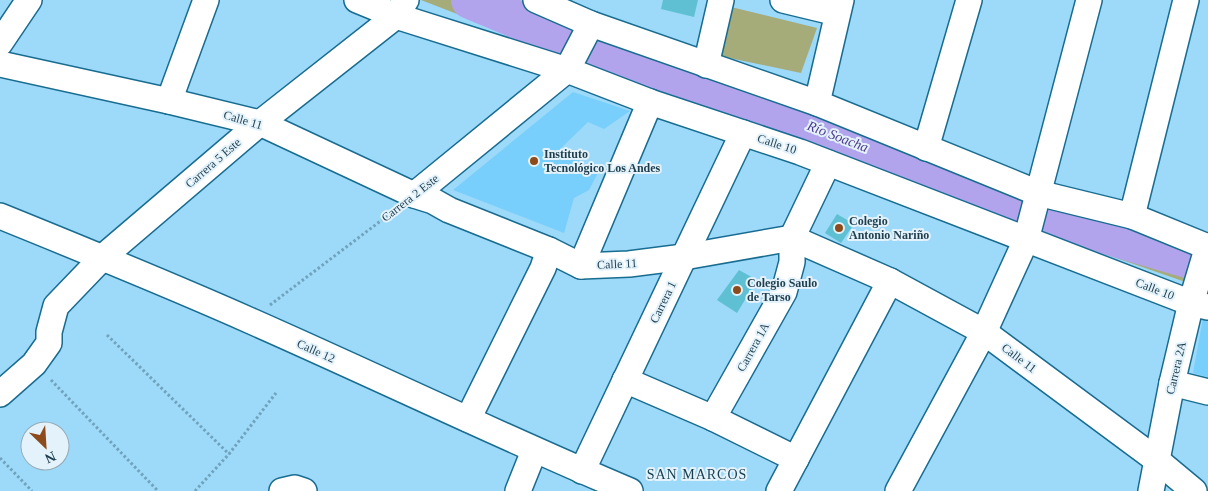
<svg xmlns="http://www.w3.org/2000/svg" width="1208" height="491" font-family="Georgia,serif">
	<rect width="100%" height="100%" fill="#9dd9f9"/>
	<!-- built -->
	<g fill="#79cffb">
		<polygon points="573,92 630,111 604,129 588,122 559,150 599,171 589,190 574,198 564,233 453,190"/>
		<polygon points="1203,318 1208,319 1208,377 1193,373"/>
	</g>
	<!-- green -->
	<g fill="#a6ab7a">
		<polygon points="421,0 519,0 814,112 1208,247 1197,286 1030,228 804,142 573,59"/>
		<polygon points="731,7 817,28 801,73 715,55"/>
	</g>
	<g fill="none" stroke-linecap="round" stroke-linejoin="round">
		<!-- river -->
		<polyline stroke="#b1a4ed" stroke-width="38" points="470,0 585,48 790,117 1047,218 1208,265"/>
	</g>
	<!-- building -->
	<g fill="#60c0d3">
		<polygon points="663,0 698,0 694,17 661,9"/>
		<polygon points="837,214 854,224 841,243 825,233"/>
		<polygon points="739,270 757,280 737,313 717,300"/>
	</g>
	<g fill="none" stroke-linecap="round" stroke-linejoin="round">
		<defs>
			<g id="minor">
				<polyline points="357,0 396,16 567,70 650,102 800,152 1191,303 1208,307"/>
				<polyline points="536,0 591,24 817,103 1038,193 1132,216 1208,247"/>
				<polyline points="783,0 837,13"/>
				<polyline points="0,43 29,0"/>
				<polyline points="0,64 169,101 260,123 414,195 433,201 449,210 549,250 581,266 629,264 684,257 792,238 890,281 984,332 1158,461 1194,491"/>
				<polyline points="706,65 721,0"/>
				<polyline points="169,101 206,0"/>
				<polyline points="817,103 841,0"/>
				<polyline points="926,148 969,0"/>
				<polyline points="414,195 567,70 591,24"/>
				<path d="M0,216C84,250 168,284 251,321C378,377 502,437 630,491"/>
				<polyline points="1132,216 1186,0"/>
				<polyline points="581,266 650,102"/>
				<polyline points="625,380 713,418 796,459"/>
				<polyline points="1172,383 1208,392"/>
				<polyline points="0,394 34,364 49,343 49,332 56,306 103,257 260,123 396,16 406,0"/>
				<polyline points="713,418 784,292 792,262 792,238 828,163"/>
				<polyline points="468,419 543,268 549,250"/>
				<polyline points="582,471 743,133"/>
				<polyline points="282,491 295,488 304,491"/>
				<polyline points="518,491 534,451"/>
				<polyline points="779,491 890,281"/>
				<polyline points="898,491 984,332 1026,240 1089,0"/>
				<polyline points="1151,491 1172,383 1191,303 1208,246"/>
			</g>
		</defs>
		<!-- minor casing -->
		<use href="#minor" stroke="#186c90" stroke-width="28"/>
		<!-- path -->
		<g stroke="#70a2bc" stroke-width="3" stroke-dasharray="2.5 2.5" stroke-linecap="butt">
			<polyline points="270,305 395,210"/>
			<polyline points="107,335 229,454"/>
			<polyline points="51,380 158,491"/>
			<polyline points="0,458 32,491"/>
			<polyline points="195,491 229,454 276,393"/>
		</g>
		<!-- minor -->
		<use href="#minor" stroke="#fff" stroke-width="25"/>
	</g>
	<!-- markers -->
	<g fill="#8d4a1a" stroke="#e4f3fb" stroke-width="2">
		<circle cx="534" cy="161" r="5"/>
		<circle cx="839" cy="228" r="5"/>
		<circle cx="737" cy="290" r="5"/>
	</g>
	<g text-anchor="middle" stroke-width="4" stroke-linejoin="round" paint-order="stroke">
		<!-- street labels -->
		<g font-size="12" fill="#1e3e4e" stroke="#e4f3fb">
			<text transform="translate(243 120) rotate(16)" y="4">Calle 11</text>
			<text transform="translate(777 144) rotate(18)" y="4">Calle 10</text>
			<text transform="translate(213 163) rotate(-41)" y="4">Carrera 5 Este</text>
			<text transform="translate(410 198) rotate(-38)" y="4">Carrera 2 Este</text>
			<text transform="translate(617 264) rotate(-3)" y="4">Calle 11</text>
			<text transform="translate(1155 289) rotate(21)" y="4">Calle 10</text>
			<text transform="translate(663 302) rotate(-64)" y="4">Carrera 1</text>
			<text transform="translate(753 347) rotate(-61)" y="4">Carrera 1A</text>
			<text transform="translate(316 351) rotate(24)" y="4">Calle 12</text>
			<text transform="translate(1019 358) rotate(37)" y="4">Calle 11</text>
			<text transform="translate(1176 368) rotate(-77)" y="4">Carrera 2A</text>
		</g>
		<!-- poi labels -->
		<g font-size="12" font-weight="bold" fill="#1e3e4e" stroke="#e4f3fb" text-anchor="start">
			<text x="544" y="158">Instituto<tspan x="544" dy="14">Tecnológico Los Andes</tspan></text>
			<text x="849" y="225">Colegio<tspan x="849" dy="14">Antonio Nariño</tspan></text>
			<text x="747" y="287">Colegio Saulo<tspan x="747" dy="14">de Tarso</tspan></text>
		</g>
		<!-- water labels -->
		<g font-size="14" font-style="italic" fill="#523b90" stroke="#e4f3fb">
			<text transform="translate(838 136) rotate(21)" y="5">Río Soacha</text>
		</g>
		<!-- neighbourhood labels -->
		<g font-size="14" letter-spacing="1" fill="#143d50" stroke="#e4f3fb">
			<text x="697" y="479">SAN MARCOS</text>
		</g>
	</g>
	<!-- north arrow -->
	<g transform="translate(45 446) rotate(155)"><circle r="24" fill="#e4f3fb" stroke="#95abb6"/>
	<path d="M0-4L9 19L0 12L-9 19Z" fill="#8d4a1a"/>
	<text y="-8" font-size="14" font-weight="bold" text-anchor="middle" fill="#1e3e4e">N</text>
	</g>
</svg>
